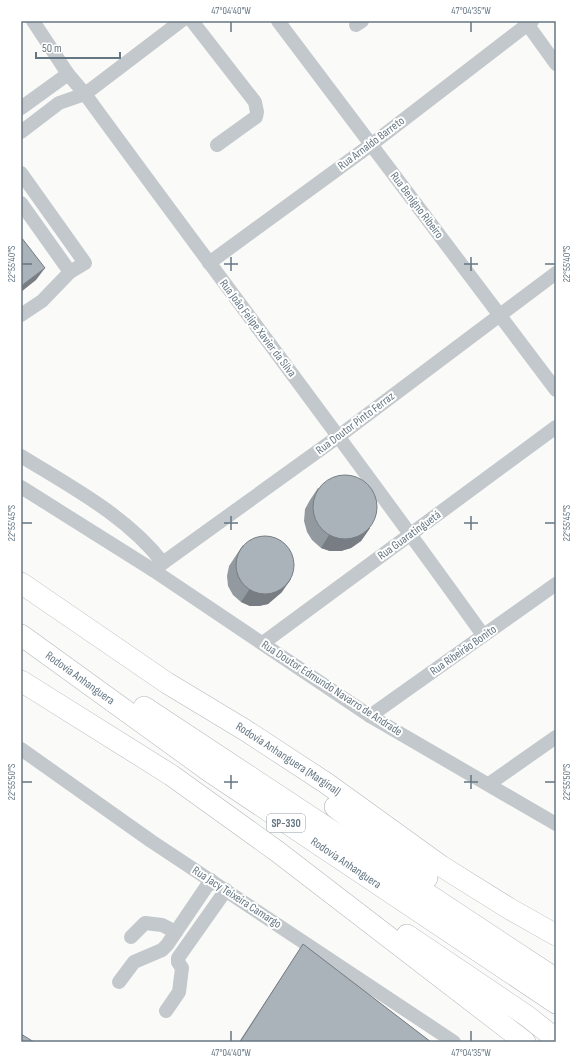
<svg xmlns="http://www.w3.org/2000/svg" width="577" height="1063" font-family="'Sofia Sans Condensed',sans-serif">
	<rect width="100%" height="100%" fill="#fafaf8"/>
	<g fill="none" stroke-linecap="round" stroke-linejoin="round">
		<defs>
			<g id="highway">
				<path id="s1" d="M21,583L167,683L245,730L326,783L441,866L510,909L556,935"/>
				<path id="s2" d="M21,635L209,771L556,1003"/>
				<polyline points="21,681 171,775 278,852 525,1042"/>
				<polyline points="144,707 556,979"/>
				<polyline points="335,807 427,878"/>
				<polyline points="407,935 527,1016 556,1039"/>
			</g>
		</defs>
		<!-- highway casing -->
		<use href="#highway" stroke="#b4b9bd" stroke-width="22"/>
		<!-- minor -->
		<g stroke="#c3c8cc" stroke-width="14">
			<path d="M33,21L68,74L85,94C217,275 353,453 483,635"/>
			<polyline points="192,21 255,102 257,112 256,117 217,145"/>
			<polyline points="278,21 556,390"/>
			<polyline points="525,21 556,64"/>
			<polyline points="356,25 362,21"/>
			<polyline points="21,108 68,74"/>
			<polyline points="21,132 59,103 85,94 181,21"/>
			<polyline points="21,173 85,263 70,272 42,301 21,315"/>
			<polyline points="21,203 70,272"/>
			<polyline points="209,263 372,144 532,21"/>
			<path d="M21,456C71,487 127,516 163,563"/>
			<polyline points="21,487 153,570 370,716 556,824"/>
			<polyline points="153,570 339,436 556,273"/>
			<polyline points="263,643 556,427"/>
			<polyline points="370,716 556,584"/>
			<polyline points="21,749 151,841 454,1042"/>
			<polyline points="489,784 556,737"/>
			<polyline points="131,937 145,923 162,925 176,932"/>
			<polyline points="119,982 134,962 162,950 167,945 211,880"/>
			<polyline points="166,1011 179,992 182,968 178,962 178,958 226,890"/>
		</g>
		<!-- highway -->
		<use href="#highway" stroke="#fff" stroke-width="21"/>
	</g>
	<!-- wall -->
	<g fill="#929a9f">
		<polygon points="318,488 370,528 361,541 351,548 341,551 330,551 321,548 312,540 307,532 304,521 305,509 310,500"/>
		<polygon points="243,545 282,592 268,604 259,606 250,606 241,602 233,595 228,586 227,576 229,566"/>
		<polygon points="303,944 431,1042 239,1042"/>
	</g>
	<!-- shaded-wall -->
	<g fill="#777d82">
		<polygon points="45,268 36,280 21,292 21,286"/>
		<polygon points="370,528 361,541 351,548 341,551 330,551 321,548 329,535"/>
		<polygon points="291,579 282,592 268,604 259,606 250,606 241,602 249,590"/>
	</g>
	<!-- building -->
	<g fill="#aab3b9" stroke="#777d82">
		<polygon points="21,237 45,268 21,286"/>
		<circle cx="345" cy="507" r="32"/>
		<circle cx="265" cy="565" r="29"/>
		<polygon points="303,944 431,1042 240,1042"/>
		<polygon points="21,1034 34,1042 21,1042"/>
	</g>
	<!-- ticks -->
	<path fill="none" stroke="#657683" stroke-width="1.5" d="M231,22V32M471,22V32M231,257V271M471,257V271M22,264H32M224,264H238M464,264H478M545,264H555M231,516V530M471,516V530M22,523H32M224,523H238M464,523H478M545,523H555M231,775V789M471,775V789M22,782H32M224,782H238M464,782H478M545,782H555M231,1031V1041M471,1031V1041"/>
	<g text-anchor="middle" stroke-width="4" stroke-linejoin="round" paint-order="stroke">
		<!-- shield labels -->
		<rect fill="#fff" stroke="#939fa8" stroke-width="1" x="267" y="814" width="38" height="18" rx="3"/>
		<g font-size="11" font-weight="bold" fill="#657683">
			<text x="286" y="827">SP-330</text>
		</g>
		<!-- street labels -->
		<g font-size="12" fill="#657683" stroke="#fff">
			<text transform="translate(371 143) rotate(-37)" y="4">Rua Arnaldo Barreto</text>
			<text transform="translate(417 205) rotate(53)" y="4">Rua Benígno Ribeiro</text>
			<text transform="translate(258 328) rotate(53)" y="4">Rua João Felipe Xavier da Silva</text>
			<text transform="translate(355 423) rotate(-37)" y="4">Rua Doutor Pinto Ferraz</text>
			<text transform="translate(409 535) rotate(-36)" y="4">Rua Guaratinguetá</text>
			<text transform="translate(463 650) rotate(-35)" y="4">Rua Ribeirão Bonito</text>
			<text dy="4" stroke="none"><textPath href="#s2" startOffset="73">Rodovia Anhanguera</textPath></text>
			<text transform="translate(332 688) rotate(33)" y="4">Rua Doutor Edmundo Navarro de Andrade</text>
			<text dy="4" stroke="none"><textPath href="#s1" startOffset="320">Rodovia Anhanguera (Marginal)</textPath></text>
			<text dy="4" stroke="none"><textPath href="#s2" startOffset="397">Rodovia Anhanguera</textPath></text>
			<text transform="translate(237 897) rotate(33)" y="4">Rua Jacy Teixeira Camargo</text>
		</g>
	</g>
	<!-- border -->
	<rect width="577" height="1063" fill="none" stroke="#ffffff" stroke-width="44"/>
	<!-- scale -->
	<path d="M36 52v6h84v-6" fill="none" stroke="#657683" stroke-width="2"/>
	<text x="42" y="52" font-size="12" fill="#657683" stroke="#ffffff" stroke-width="3" paint-order="stroke">50 m</text>
	<rect x="22" y="22" width="533" height="1019" fill="none" stroke="#657683" stroke-width="1.5"/>
	<g font-size="10" text-anchor="middle" fill="#657683">
		<text x="231" y="14">47°04'40"W</text>
		<text x="471" y="14">47°04'35"W</text>
		<text transform="translate(11 264) rotate(-90)" y="4">22°55'40"S</text>
		<text transform="translate(566 264) rotate(-90)" y="4">22°55'40"S</text>
		<text transform="translate(11 523) rotate(-90)" y="4">22°55'45"S</text>
		<text transform="translate(566 523) rotate(-90)" y="4">22°55'45"S</text>
		<text transform="translate(11 782) rotate(-90)" y="4">22°55'50"S</text>
		<text transform="translate(566 782) rotate(-90)" y="4">22°55'50"S</text>
		<text x="231" y="1056">47°04'40"W</text>
		<text x="471" y="1056">47°04'35"W</text>
	</g>
</svg>
